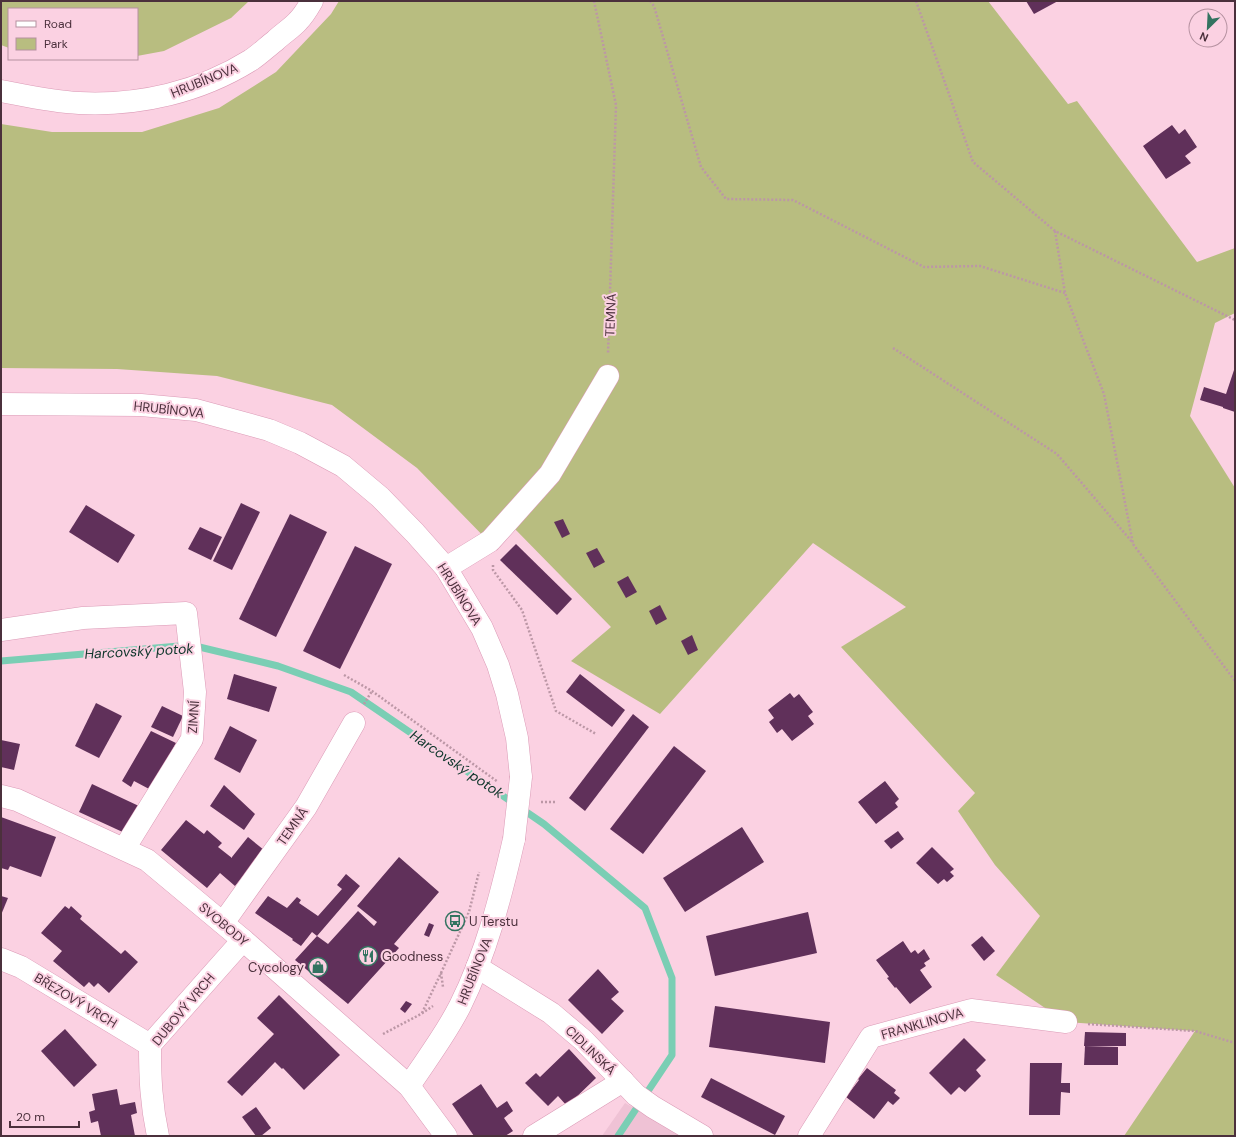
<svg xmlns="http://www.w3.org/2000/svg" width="1236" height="1137" font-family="'DM Sans',sans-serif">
	<rect width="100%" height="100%" fill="#fbd1e2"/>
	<!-- built -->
	<polygon fill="#efc2d5" points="625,1103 684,1136 602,1136"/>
	<!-- green -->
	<g fill="#b8bd80">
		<polygon points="1,1 249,1 231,18 164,51 137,56 137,9 9,9 9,48 1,45"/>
		<polygon points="339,1 988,1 1068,104 1077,101 1197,262 1235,248 1235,313 1215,323 1190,416 1235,488 1235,1136 1124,1136 1195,1031 1066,1022 996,975 1040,916 995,865 958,811 975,793 841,647 906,607 813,543 660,714 571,661 611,627 513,527 493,546 417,468 332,405 217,376 117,369 1,368 1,124 52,132 142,132 219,108 276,72 331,14"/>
	</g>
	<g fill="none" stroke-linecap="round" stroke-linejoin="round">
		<!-- stream -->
		<polyline stroke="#7aceb4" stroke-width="7" points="1,661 191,645 278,666 351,692 544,824 645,908 672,978 672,1055 618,1136"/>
	</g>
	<!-- building -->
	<g fill="#60305a">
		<polygon points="1026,1 1058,1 1034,14"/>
		<polygon points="1172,125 1179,134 1185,129 1197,147 1185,156 1191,163 1166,179 1143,146"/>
		<polygon points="1234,370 1235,370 1235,412 1223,408 1223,407 1200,400 1204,387 1226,394"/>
		<polygon points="241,503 260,512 232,570 213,561"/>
		<polygon points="86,505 135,535 118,563 69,532"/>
		<polygon points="290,514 327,532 276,637 239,619"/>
		<polygon points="563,519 570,534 562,538 554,522"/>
		<polygon points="200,527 222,537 211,560 188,549"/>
		<polygon points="516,544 572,599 557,615 500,560"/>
		<polygon points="355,546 392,564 340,669 303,651"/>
		<polygon points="597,548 605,562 594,568 586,553"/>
		<polygon points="628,576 637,592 626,598 617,582"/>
		<polygon points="660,605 667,619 656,625 649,611"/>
		<polygon points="692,635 698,650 688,655 681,641"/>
		<polygon points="234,674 277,687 269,712 227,699"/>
		<polygon points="580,674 625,710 612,727 566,692"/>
		<polygon points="790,693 794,698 799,694 813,712 808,716 814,724 792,741 782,729 777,733 769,722 774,718 768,710"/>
		<polygon points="96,703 122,716 99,758 75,746"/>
		<polygon points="162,706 183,716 173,737 151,727"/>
		<polygon points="633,714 649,727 585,811 569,798"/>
		<polygon points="230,726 257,740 240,773 214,759"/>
		<polygon points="151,731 176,743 151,790 134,781 131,787 122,781"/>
		<polygon points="1,740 20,744 14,770 1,767"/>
		<polygon points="674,746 706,771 643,854 610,829"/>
		<polygon points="885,781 899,799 895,803 898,807 876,824 858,802"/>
		<polygon points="92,784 141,807 127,834 79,812"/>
		<polygon points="224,785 255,814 244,830 210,806"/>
		<polygon points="1,817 56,837 41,877 10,866 8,870 1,868"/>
		<polygon points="186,820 204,834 207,830 222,843 218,847 232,858 232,857 248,837 264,850 235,886 220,873 207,888 161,850"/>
		<polygon points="742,827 764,862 685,912 663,878"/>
		<polygon points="898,831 904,839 891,849 884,841"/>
		<polygon points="932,847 954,869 950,872 954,876 947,882 944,879 938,884 916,863"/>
		<polygon points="399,857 439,892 394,944 399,948 348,1004 295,960 317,936 312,932 301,946 292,940 293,939 255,913 268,896 287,908 297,897 301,900 299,903 318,916 342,889 337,885 346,874 360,886 317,936 328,944 358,911 374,926 377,922 357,906"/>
		<polygon points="1,896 8,898 1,915"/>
		<polygon points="65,906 69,909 71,906 82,916 80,919 121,954 125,950 138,962 109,993 98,983 94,987 89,982 84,987 53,961 62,951 41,933"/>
		<polygon points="808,912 817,953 715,976 706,936"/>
		<polygon points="429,923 434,925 429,937 424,935"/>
		<polygon points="982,936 995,951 984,961 971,945"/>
		<polygon points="903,941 911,953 915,950 918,954 924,949 930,959 924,963 926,966 920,970 932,987 910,1004 896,987 895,988 887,978 889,977 876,960"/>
		<polygon points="598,969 619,992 611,999 624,1011 602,1034 568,1000"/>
		<polygon points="279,995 340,1055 304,1090 283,1068 282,1069 275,1062 242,1096 227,1082 274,1034 257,1018"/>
		<polygon points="406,1001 412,1004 405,1013 400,1009"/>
		<polygon points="715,1006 830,1022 825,1063 709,1047"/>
		<polygon points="65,1029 97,1065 74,1087 41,1051"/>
		<polygon points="1085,1032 1126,1033 1126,1046 1084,1046"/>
		<polygon points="964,1038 986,1060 976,1070 981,1076 965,1092 959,1087 951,1095 929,1073"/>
		<polygon points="1085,1046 1118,1047 1118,1065 1084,1065"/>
		<polygon points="569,1049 596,1078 567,1106 558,1096 548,1106 525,1083 536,1073 540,1077"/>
		<polygon points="1030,1063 1062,1063 1061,1083 1070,1083 1070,1093 1061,1092 1060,1115 1029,1115"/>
		<polygon points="867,1068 896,1090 894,1093 900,1098 893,1105 888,1101 874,1119 846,1097 859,1080 858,1079"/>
		<polygon points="711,1078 785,1116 775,1135 701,1097"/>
		<polygon points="481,1084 497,1108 507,1101 513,1111 504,1118 513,1131 505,1136 474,1136 452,1104"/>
		<polygon points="117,1089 120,1105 135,1102 137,1113 131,1115 135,1136 101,1136 98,1121 91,1123 89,1112 95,1110 92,1094"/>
		<polygon points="256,1107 271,1128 261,1136 256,1136 242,1117"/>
	</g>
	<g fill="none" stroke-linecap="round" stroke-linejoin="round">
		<defs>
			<g id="minor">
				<path d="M1,91C27,96 53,102 79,103C139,106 200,92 251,60C260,54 267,47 275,41C282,34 292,28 298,21C304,15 308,8 312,1"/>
				<polyline points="1,404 141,405 196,410 269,430 300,443 343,466 380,497 415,533 446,568 482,628 498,665 507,694 517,738 521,777"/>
				<polyline points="446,568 490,541 550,474 608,376"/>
				<polyline points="1,630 83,618 186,613 195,692 192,739 124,849"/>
				<polyline points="1,796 17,800 147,860 243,940 409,1086 446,1136"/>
				<polyline points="223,923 306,807 354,723"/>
				<polyline points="1,959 21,967 150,1045"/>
				<polyline points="477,967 551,1013 583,1040 636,1095 653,1107 702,1136"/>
				<path d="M409,1086C426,1060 446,1034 460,1006C486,954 501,896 514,839"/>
				<path d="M158,1136C151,1104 150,1077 150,1045L243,940"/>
				<polyline points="534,1136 623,1081"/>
				<polyline points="809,1136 871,1037 971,1010 1066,1022"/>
			</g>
		</defs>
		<!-- minor casing -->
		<use href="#minor" stroke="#db9ab6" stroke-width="23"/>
		<!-- path -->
		<g stroke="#bc97a6" stroke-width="2.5" stroke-dasharray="2 2" stroke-linecap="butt">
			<polyline points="594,1 616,105 608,354"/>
			<polyline points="650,1 654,6 701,167 726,199 793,200 924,267 980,266 1065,293"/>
			<polyline points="916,1 973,162 1055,231 1235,320"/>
			<polyline points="1055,231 1065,293 1104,394 1133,544 1235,681"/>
			<polyline points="893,348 1057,454 1133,543"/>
			<polyline points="493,565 493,570 522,610 556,711 596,734"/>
			<polyline points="344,675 372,691 498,782"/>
			<polyline points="364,704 372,691"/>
			<polyline points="541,802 557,802"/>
			<polyline points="441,973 469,912 479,872"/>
			<polyline points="422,1013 441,973 443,987"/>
			<polyline points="1088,1024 1195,1031 1235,1043"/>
			<polyline points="383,1034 421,1014 433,1006"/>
		</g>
		<!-- minor -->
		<use href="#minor" stroke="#fff" stroke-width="22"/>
		<defs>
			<polyline id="minor-bridge" points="514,839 521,777"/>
		</defs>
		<!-- minor-bridge casing -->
		<use href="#minor-bridge" stroke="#db9ab6" stroke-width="23" stroke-linecap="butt"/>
		<!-- minor-bridge -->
		<use href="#minor-bridge" stroke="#fff" stroke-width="22"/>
	</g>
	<!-- icons -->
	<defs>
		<symbol id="bus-ring" viewBox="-11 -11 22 22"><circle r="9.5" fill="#fbd1e2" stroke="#337360" stroke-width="1.5"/><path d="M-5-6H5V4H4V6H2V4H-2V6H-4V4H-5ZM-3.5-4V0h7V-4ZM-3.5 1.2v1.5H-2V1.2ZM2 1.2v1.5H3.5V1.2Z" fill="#337360"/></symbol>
		<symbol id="restaurant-ring" viewBox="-11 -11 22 22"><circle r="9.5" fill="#fbd1e2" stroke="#337360" stroke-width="1.5"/><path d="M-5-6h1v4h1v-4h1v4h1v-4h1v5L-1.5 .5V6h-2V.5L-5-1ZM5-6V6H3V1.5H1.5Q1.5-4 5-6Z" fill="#337360"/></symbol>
		<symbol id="shop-ring" viewBox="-11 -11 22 22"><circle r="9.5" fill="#fbd1e2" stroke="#337360" stroke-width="1.5"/><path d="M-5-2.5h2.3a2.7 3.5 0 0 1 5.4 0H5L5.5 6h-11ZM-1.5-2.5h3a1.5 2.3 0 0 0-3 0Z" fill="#337360"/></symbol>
	</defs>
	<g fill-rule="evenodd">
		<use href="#bus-ring" x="444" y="910" width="22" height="22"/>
		<use href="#restaurant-ring" x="357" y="945" width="22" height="22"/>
		<use href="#shop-ring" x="307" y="956" width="22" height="22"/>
	</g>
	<g text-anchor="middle" stroke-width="4" stroke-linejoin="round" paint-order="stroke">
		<!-- street labels -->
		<g font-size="13" fill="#4b303c" stroke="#fbd1e2">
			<text transform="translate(204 80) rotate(-22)" y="5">HRUBÍNOVA</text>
			<text transform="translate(610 315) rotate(-88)" y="5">TEMNÁ</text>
			<text transform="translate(169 409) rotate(6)" y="5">HRUBÍNOVA</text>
			<text transform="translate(460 594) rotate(58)" y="5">HRUBÍNOVA</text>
			<text transform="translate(193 717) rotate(-86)" y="5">ZIMNÍ</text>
			<text transform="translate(292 826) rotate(-55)" y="5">TEMNÁ</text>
			<text transform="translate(224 924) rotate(40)" y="5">SVOBODY</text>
			<text transform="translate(474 971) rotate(-68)" y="5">HRUBÍNOVA</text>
			<text transform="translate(76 1000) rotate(31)" y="5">BŘEZOVÝ VRCH</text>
			<text transform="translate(183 1009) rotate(-50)" y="5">DUBOVÝ VRCH</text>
			<text transform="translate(922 1023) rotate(-16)" y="5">FRANKLINOVA</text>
			<text transform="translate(591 1050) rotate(44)" y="5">CIDLINSKÁ</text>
		</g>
		<!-- poi labels -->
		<g font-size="13" fill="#4b303c" stroke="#fbd1e2" text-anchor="start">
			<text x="469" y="926">U Terstu</text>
			<text x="382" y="961">Goodness</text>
			<text x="304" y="972" text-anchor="end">Cycology</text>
		</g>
		<!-- water labels -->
		<g font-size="14" font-style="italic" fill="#0d352a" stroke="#fbd1e2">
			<text transform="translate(139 651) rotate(-3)" y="5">Harcovský potok</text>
			<text transform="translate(457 764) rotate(34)" y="5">Harcovský potok</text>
		</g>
	</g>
	<!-- border -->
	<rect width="1236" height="1137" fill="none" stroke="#4b303c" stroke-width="4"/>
	<!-- legend -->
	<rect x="8" y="8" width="130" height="52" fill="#fbd1e2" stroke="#b591a0"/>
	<rect x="16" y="21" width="20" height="6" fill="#ffffff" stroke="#b591a0"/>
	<text x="44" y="28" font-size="12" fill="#4b303c">Road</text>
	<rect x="16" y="38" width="20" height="12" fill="#b8bd80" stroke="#b591a0"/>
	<text x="44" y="48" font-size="12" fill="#4b303c">Park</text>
	<!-- north arrow -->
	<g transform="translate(1208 28) rotate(204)"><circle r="19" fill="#fbd1e2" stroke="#b591a0"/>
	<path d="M0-3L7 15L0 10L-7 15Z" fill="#337360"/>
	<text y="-6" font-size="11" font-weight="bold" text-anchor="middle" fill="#4b303c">N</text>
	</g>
	<!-- scale -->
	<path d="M10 1121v6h69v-6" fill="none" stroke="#4b303c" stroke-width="2"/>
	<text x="16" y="1121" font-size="12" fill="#4b303c" stroke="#fbd1e2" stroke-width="3" paint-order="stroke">20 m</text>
</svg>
